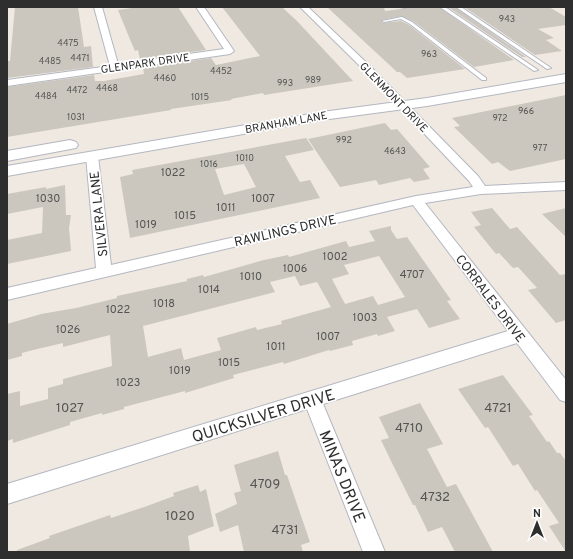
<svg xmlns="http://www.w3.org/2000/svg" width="573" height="559" font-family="Overpass,sans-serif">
	<rect width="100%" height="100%" fill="#efe9e1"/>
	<!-- building -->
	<g fill="#cbc7bf" fill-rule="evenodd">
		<polygon points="15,7 78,7 84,47 91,46 93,67 7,78 7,61 10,61"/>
		<polygon points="139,7 178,7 206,50 140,59 138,50 135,51 129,37 118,10"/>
		<polygon points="222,7 281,7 283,8 297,21 353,81 264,95 263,93 231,99 232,100 171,109 171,110 7,137 7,87 94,75 95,81 104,81 144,74 143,68 211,58 216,65 260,56"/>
		<polygon points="327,7 384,7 385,11 416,7 439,7 514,60 474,67 413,21 402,16 382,20 381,21 383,23 401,21 409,25 465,69 407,78 400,72 397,72"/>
		<polygon points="448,7 455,7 526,57 522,57"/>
		<polygon points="464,7 549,7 566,17 566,25 538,29 554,38 546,40 562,51 535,55"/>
		<polygon points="566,95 566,159 510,171 498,162 492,164 454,127 460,126 452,118"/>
		<polygon points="385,123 391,130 397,129 430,167 423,169 430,179 414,182 410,178 379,185 376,180 340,187 308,139"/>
		<path d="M306,138L314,150L285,156L300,182L310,180L320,198L130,238L120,177L133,174L132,170ZM244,164L256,187L224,195L215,169Z"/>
		<polygon points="65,185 66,215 71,215 69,228 71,251 7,264 7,240 42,233 43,207 7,214 7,194 46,187 46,189"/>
		<polygon points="492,208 510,229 517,227 560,275 566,274 566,320 556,323 528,290 537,288 518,267 513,268 499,253 496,254 474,227 481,225 471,212"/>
		<polygon points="566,208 566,237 542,214"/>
		<path d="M391,226V230L397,239L407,237L451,300L447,301L460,319L429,328L417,309L387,317L395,331L378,336L377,334L352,341L353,345L330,351L329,350L284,364L283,362L233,375L234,378L185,393V391L124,407V409L102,415V413L70,422V425L13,443V439L7,441V394L20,391V406L48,399V388L63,384V379L112,366L110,335L63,347V343L33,350L22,353V356L7,360V324L41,314L76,308L117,298V296L187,281V279L203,275L204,277L264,260L288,255L289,257L346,241L349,247L375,241L369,231ZM379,256L405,297L378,305L373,296L345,304L332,279L349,274L344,265ZM295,276L300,286L317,282L331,307L281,321L282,324L257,330L256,327L217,338L221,350L184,360L181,348L148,357L143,326L275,292L270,282Z"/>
		<polygon points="503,375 533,415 529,416 547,442 549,441 557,453 560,453 566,461 566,552 549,526 559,523 537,490 535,491 518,464 513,466 488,427 485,428 458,389"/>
		<polygon points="420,403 443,444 427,449 447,487 456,484 493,552 455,552 442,527 428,532 415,505 413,505 392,463 381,440 389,438 379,417"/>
		<polygon points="278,451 285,475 287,475 310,542 301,545 303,552 244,552 238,525 220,532 215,514 237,504 234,493 241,491 234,465"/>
		<polygon points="198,485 200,492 206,489 214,526 188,536 190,552 17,552 17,550 50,538 49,536 110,515 111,518 147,506 174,496 173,493"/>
	</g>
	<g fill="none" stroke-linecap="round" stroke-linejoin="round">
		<defs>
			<g id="service">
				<polygon points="400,7 407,7 405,8"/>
				<polygon points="440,7 445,7 538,70 534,71"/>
				<polygon points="456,7 461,7 551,68 547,69"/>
				<polygon points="402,17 412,22 486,78 486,80 482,80 410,24 401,19 384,22 382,21"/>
			</g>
			<g id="minor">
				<polygon points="94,7 102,7 118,64 224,49 196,7 204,7 234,51 230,54 7,86 7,80 110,66"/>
				<polygon points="300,7 308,7 372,68 478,176 485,186 566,182 566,190 481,194 425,203 566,380 566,402 560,400 517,343 323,404 385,552 363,552 307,409 7,504 7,484 508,331 413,205 7,300 7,288 96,268 86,156 88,154 96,154 98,156 111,265 416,196 473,187 469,181 366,72"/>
			</g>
			<g id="secondary">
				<polygon points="566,74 566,82 427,106 322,120 7,176 7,166 322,112 427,98"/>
				<polygon points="70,140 76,142 78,145 76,148 7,161 7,151"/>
			</g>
		</defs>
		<!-- service casing -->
		<use href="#service" stroke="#b4b7c1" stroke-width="2"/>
		<!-- minor casing -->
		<use href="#minor" stroke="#b4b7c1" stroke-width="2"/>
		<!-- secondary casing -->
		<use href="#secondary" stroke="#b4b7c1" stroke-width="2"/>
		<!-- service -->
		<use href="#service" fill="#fff" fill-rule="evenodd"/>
		<!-- minor -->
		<use href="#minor" fill="#fff" fill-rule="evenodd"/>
		<!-- secondary -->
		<use href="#secondary" fill="#fff" fill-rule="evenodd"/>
	</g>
	<g text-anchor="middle" stroke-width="3.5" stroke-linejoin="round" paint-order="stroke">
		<!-- far-number labels -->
		<g font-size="9" fill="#555452">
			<text x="507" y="22">943</text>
			<text x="68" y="46">4475</text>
			<text x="429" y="57">963</text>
			<text x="80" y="61">4471</text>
			<text x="50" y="64">4485</text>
			<text x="221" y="74">4452</text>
			<text x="165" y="81">4460</text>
			<text x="313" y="83">989</text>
			<text x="285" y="86">993</text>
			<text x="107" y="91">4468</text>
			<text x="77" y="93">4472</text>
			<text x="46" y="99">4484</text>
			<text x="200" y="100">1015</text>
			<text x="526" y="114">966</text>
			<text x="76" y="120">1031</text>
			<text x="500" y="121">972</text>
			<text x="344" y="143">992</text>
			<text x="540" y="151">977</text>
			<text x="395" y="154">4643</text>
			<text x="245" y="161">1010</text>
			<text x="209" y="167">1016</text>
		</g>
		<!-- far-street labels -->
		<g font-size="11" fill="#2e2e2e" stroke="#fff">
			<text transform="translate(145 63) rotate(-8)" y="4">GLENPARK DRIVE</text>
			<text transform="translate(394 97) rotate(46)" y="4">GLENMONT DRIVE</text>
			<text transform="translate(286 122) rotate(-10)" y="4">BRANHAM LANE</text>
		</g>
		<!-- number labels -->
		<g font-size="11" fill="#555452">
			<text x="173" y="176">1022</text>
			<text x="48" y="202">1030</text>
			<text x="263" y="202">1007</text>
			<text x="226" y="211">1011</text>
			<text x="185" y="219">1015</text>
			<text x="146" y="228">1019</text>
			<text x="335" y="260">1002</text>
			<text x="295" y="272">1006</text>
			<text x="412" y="278">4707</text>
			<text x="251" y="280">1010</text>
			<text x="209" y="293">1014</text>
			<text x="164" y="307">1018</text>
			<text x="118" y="313">1022</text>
			<text x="365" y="321">1003</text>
			<text x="68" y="333">1026</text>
			<text x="328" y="340">1007</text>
			<text x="276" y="350">1011</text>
			<text x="229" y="366">1015</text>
			<text x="180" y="374">1019</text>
			<text x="128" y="386">1023</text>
		</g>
		<!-- street labels -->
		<g font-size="13" fill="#2e2e2e" stroke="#fff">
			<text transform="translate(98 214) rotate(-96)" y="5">SILVERA LANE</text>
			<text transform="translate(285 230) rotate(-13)" y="5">RAWLINGS DRIVE</text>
			<text transform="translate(491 298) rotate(53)" y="5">CORRALES DRIVE</text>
		</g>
		<!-- near-number labels -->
		<g font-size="13" fill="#555452">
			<text x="70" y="412">1027</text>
			<text x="498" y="412">4721</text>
			<text x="409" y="432">4710</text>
			<text x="265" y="488">4709</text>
			<text x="435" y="501">4732</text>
			<text x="180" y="520">1020</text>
			<text x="285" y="534">4731</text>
		</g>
		<!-- near-street labels -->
		<g font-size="16" fill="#2e2e2e" stroke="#fff">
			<text transform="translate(263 415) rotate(-17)" y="6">QUICKSILVER DRIVE</text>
			<text transform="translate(343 476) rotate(68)" y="6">MINAS DRIVE</text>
		</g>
	</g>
	<!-- border -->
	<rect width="573" height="559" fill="none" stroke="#2e2e2e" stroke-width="16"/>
	<!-- north arrow -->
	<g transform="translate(537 523)" stroke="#ffffff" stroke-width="3" paint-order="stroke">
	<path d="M0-3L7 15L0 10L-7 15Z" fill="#2e2e2e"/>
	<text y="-6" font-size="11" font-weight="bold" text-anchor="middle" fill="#2e2e2e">N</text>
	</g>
</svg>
